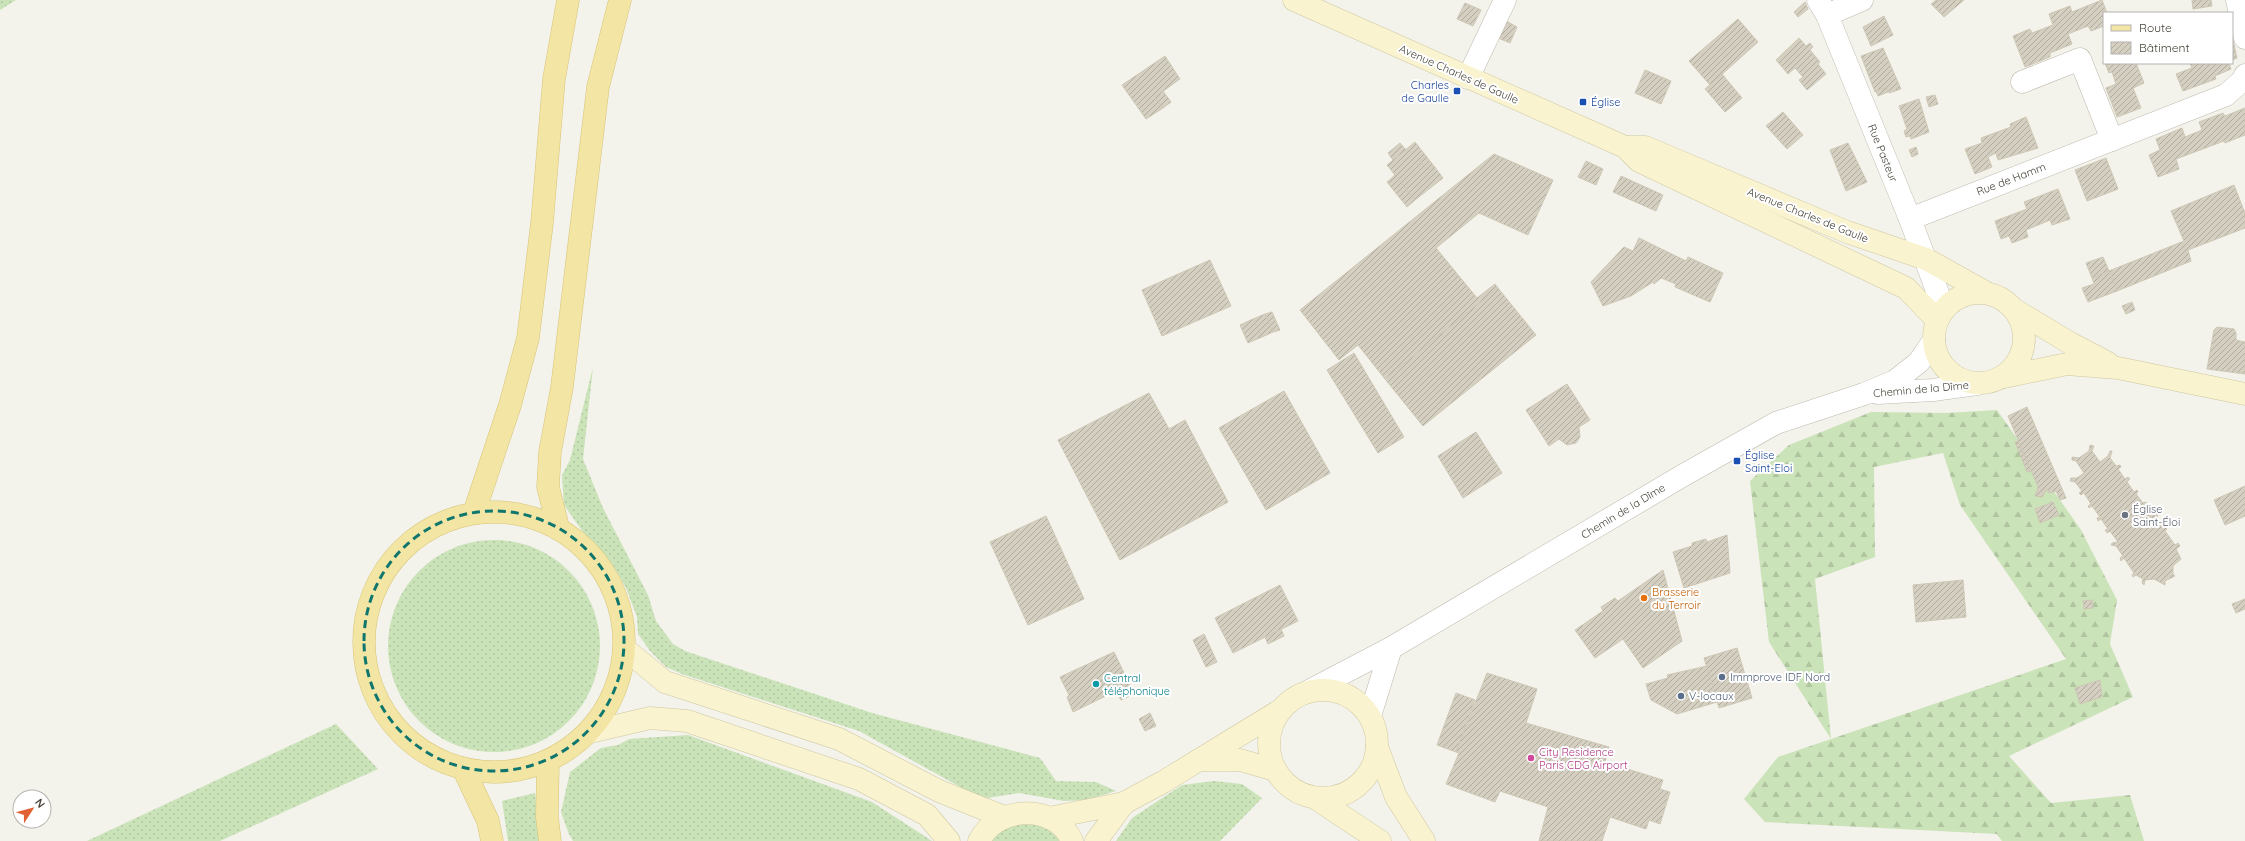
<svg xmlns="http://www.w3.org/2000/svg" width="2245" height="841" font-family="Quicksand,sans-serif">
	<defs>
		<pattern id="grass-dots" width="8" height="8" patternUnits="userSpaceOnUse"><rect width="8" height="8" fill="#cbe3b9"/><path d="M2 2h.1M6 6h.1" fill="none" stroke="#b0c4a0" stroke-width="1.8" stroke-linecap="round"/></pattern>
		<pattern id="forest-firs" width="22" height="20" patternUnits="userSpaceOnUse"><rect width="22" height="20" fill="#cbe3b9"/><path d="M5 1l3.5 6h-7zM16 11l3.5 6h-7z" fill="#b0c4a0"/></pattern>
		<pattern id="building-hatch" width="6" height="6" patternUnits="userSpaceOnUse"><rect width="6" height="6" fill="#d4cfc1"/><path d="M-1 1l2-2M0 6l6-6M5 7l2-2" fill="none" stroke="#aeaa9e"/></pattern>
	</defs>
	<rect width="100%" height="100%" fill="#f3f2eb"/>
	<!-- grass -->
	<g fill="url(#grass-dots)">
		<polygon points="0,0 16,0 0,10"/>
		<polygon points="593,367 583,459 603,508 648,595 656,621 673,644 685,651 872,713 1040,758 1056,781 1096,782 1116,791 1086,800 1064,801 1019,793 987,798 973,794 859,731 682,674 666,667 650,651 638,634 637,617 626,588 612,564 583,532 564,505 562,475 570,460"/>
		<circle cx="494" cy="646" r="106"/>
		<polygon points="336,724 378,769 220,841 87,841"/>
		<polygon points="688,735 872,802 932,841 573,841 568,832 561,812 570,772 601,748 618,745 629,739"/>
		<polygon points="1214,781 1242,784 1262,798 1220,841 1116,841 1132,818 1182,785"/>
		<polygon points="535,793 540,841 508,841 502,801"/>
		<polygon points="1024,821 1046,826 1063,841 990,841 1003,828"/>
	</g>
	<!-- forest -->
	<path fill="url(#forest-firs)" fill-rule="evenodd" d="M1997,410L2081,530L2117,600L2110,644L2133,697L2009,756L2051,803L2130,795L2144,841H2002L1997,834L1765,822L1744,799L1778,757L1831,739L1769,642L1750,481L1789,445L1871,412L1946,413ZM1943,453L1960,505L2066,659L1831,739L1815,579L1875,557L1874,467Z"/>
	<!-- building -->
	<g fill="url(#building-hatch)" stroke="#cec7b5">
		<polygon points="1936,0 1964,0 1944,17 1931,4"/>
		<polygon points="2102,0 2107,13 2104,13 2104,26 2091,31 2088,26 2068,34 2072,44 2050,53 2050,57 2025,67 2013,36 2030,29 2032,33 2053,25 2049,14 2070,6 2072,12"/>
		<polygon points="2192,0 2211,0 2212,6 2193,9"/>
		<polygon points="1805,2 1808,9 1798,17 1794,12"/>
		<polygon points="1465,3 1481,10 1473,26 1457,19"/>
		<polygon points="1884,16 1893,35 1871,46 1863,27"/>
		<polygon points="1738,19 1758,42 1710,85 1689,61"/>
		<polygon points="1506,21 1517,27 1510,43 1498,38"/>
		<polygon points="1799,38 1806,46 1810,43 1813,47 1810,50 1820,62 1818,64 1826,74 1807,90 1799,80 1803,77 1795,68 1788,74 1776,60"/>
		<polygon points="2233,40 2237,58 2232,60 2232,41"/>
		<polygon points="1883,48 1901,89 1889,93 1887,87 1875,92 1861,56"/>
		<polygon points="1165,56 1180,79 1155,97 1163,108 1146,119 1122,85"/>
		<polygon points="2105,63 2136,63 2144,83 2133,88 2141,108 2117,117 2106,88 2116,84 2112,72 2109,73"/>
		<polygon points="2190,63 2229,63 2231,69 2215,76 2216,79 2183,91 2176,74 2192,68"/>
		<polygon points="1645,70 1671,81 1661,104 1635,93"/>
		<polygon points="1722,74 1742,98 1725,112 1705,89"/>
		<polygon points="1887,87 1888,92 1878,96 1876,91"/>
		<polygon points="1163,91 1171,102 1163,108 1155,97"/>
		<polygon points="1935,95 1938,104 1929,107 1926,97"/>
		<polygon points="1919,99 1929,132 1911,139 1910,136 1906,137 1904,131 1907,129 1899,106"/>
		<polygon points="2245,108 2245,135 2225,143 2224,141 2176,159 2179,169 2158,177 2149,155 2160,150 2156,139 2182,128 2185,137 2202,130 2199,122 2223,113 2225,116"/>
		<polygon points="1783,112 1803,135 1787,149 1766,126"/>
		<polygon points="2026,117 2038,148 1998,160 1996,153 1988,157 1992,167 1975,174 1965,149 1982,143 1981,138 2011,127 2010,124"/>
		<polygon points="1415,142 1426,156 1420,161 1428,170 1434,166 1443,178 1415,200 1387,165"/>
		<polygon points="1400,143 1406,150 1393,160 1388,153"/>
		<polygon points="1848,143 1867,182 1846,191 1830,150"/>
		<polygon points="1916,147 1918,154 1912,157 1909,150"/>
		<polygon points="1494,154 1553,180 1528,235 1479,213 1436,248 1477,298 1495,284 1498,288 1385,379 1358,345 1339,360 1300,310"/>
		<polygon points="1426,156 1434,166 1428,170 1420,161"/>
		<polygon points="2106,158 2118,189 2087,201 2075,170"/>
		<polygon points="1586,161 1603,169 1596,185 1578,177"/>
		<polygon points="1395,175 1415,200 1407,207 1387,182"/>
		<polygon points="1621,176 1663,195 1656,211 1613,192"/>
		<polygon points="2234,185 2245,213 2245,228 2188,250 2191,261 2117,291 2109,271 2184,241 2171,211"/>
		<polygon points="2058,189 2070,219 2052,225 2050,220 2026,230 2028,237 2012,243 2009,236 2001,239 1995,221 2027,209 2024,202"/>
		<polygon points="1639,238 1686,261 1688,257 1723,273 1710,302 1675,287 1676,284 1661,278 1654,284 1653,282 1631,296 1603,306 1591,282 1624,247 1633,251"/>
		<polygon points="2103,257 2109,271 2092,278 2086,263"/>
		<polygon points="1210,260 1231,306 1162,336 1142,290"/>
		<polygon points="2109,271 2117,291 2088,302 2082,288 2094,284 2092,278"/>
		<polygon points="1498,288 1536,335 1423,426 1385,379"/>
		<polygon points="2132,302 2135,310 2126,314 2122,306"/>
		<polygon points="1272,312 1280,330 1273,332 1265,314"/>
		<polygon points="1265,314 1273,332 1262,337 1253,319"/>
		<polygon points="1253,319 1262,337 1248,343 1240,325"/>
		<polygon points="2217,327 2234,329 2236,333 2236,340 2245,342 2245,374 2207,369 2214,330"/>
		<polygon points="1354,353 1404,437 1378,453 1327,370"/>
		<polygon points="1567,384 1590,420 1579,427 1580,437 1576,443 1567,445 1559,439 1549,446 1526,410"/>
		<polygon points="1284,391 1330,473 1266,510 1219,428"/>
		<polygon points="1149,393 1169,429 1185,420 1228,502 1120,560 1058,440"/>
		<polygon points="2027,407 2066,498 2060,500 2056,491 2049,493 2047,489 2042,497 2035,496 2038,487 2008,416"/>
		<polygon points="1476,432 1502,473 1463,498 1438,456"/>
		<polygon points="2018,441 2031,471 2027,472 2015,442"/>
		<polygon points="2090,445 2094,446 2092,451 2100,462 2108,456 2110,451 2112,451 2110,458 2116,466 2120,465 2121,467 2118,469 2125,479 2128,477 2130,479 2127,482 2134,492 2137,490 2138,492 2136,494 2143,503 2146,502 2147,504 2145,506 2151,516 2158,514 2157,519 2163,528 2165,526 2167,529 2165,531 2175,545 2178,543 2180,546 2176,549 2181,559 2173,566 2173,574 2175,576 2165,581 2165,585 2154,579 2145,580 2144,585 2142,583 2143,579 2136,575 2133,577 2132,575 2134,573 2124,558 2121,561 2120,558 2123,556 2116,546 2111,545 2112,543 2118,542 2110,531 2107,533 2105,530 2108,529 2101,519 2098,521 2097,518 2100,517 2092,506 2089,508 2088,506 2091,504 2084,493 2081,495 2079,493 2082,491 2075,482 2070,481 2071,478 2077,478 2084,473 2076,461 2072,460 2072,457 2079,458 2089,451"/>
		<polygon points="2245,486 2245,516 2225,525 2214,500"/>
		<polygon points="2053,502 2059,515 2040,523 2035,509"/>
		<polygon points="1046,516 1084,599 1028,625 990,542"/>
		<polygon points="1727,535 1730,573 1684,588 1673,552 1692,546 1692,543 1706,539 1707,542"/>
		<polygon points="1663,570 1682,641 1643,668 1623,639 1595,658 1575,630 1603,611 1601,607 1615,598 1618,601"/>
		<polygon points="1963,580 1966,617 1916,622 1913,585"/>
		<polygon points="1280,585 1298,621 1233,653 1215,618"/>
		<polygon points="2245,599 2245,609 2236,613 2232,604"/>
		<polygon points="2092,600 2093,608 2084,609 2083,601"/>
		<polygon points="1281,629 1284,636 1268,644 1265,637"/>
		<polygon points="1204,634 1217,662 1206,667 1193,640"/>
		<polygon points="1737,648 1752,698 1719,708 1704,658"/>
		<polygon points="1114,652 1134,694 1121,700 1116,691 1073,712 1067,697 1069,695 1060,677"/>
		<polygon points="1707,666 1717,702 1677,714 1651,700 1646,684 1668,678 1667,675"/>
		<polygon points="1487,673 1537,689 1526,723 1609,747 1605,762 1663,780 1660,789 1670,792 1660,824 1649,820 1646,829 1610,817 1602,841 1539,841 1548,807 1500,791 1495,802 1446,784 1459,753 1456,752"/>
		<polygon points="2100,680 2102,697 2080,704 2075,688"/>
		<polygon points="1456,693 1475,700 1456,752 1437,745"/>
		<polygon points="1150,713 1156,726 1145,731 1139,719"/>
	</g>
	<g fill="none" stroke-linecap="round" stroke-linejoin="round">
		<defs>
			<g id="street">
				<polyline points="1818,0 1827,15 1910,219 1939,296 1946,306"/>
				<polyline points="2237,0 2245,38"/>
				<polyline points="1827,15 1862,0"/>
				<polyline points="1468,78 1505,0"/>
				<polyline points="2022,82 2080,59 2112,140"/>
				<polyline points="1910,219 2226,95 2243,80 2245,75"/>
				<polyline points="1877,393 1933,390 1977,384"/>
				<polyline points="1309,691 1391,648 1682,476 1776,423 1864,394 1895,381 1919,362 1934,340"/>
				<polyline points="1370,716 1391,648"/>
			</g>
			<g id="secondary">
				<polyline points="1294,0 1625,147 1639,161 1906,288 1937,320"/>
				<polyline points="1627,147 1645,147 1847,232 1926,259 1987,293"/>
				<circle cx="1979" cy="338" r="45"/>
				<polyline points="2015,310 2070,343 2108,363"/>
				<polyline points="2004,377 2067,364 2118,368 2245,394"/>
				<polyline points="625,649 665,682 839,739 939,791 1004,817"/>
				<circle cx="1323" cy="744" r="54"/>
				<polyline points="590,732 650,718 687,721 859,779 927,815 949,841"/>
				<polyline points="1377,747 1396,797 1424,841"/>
				<polyline points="1199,760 1240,760 1275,770"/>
				<polyline points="1315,798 1380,841"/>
				<polyline points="1049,818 1124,803 1163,782 1279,711"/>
				<path d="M979,841C997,805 1056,803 1072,841"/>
				<polyline points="1096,841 1124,803"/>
			</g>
			<g id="primary">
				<polyline points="475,510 510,405 528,338 542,223 554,79 568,0"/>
				<circle cx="494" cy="642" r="130"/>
				<polyline points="558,527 548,487 550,452 562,387 598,87 620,0"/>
				<polyline points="548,762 547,817 550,841"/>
				<polyline points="463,768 488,821 492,841"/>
			</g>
		</defs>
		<!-- street casing -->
		<use href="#street" stroke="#bebaae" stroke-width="23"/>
		<!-- secondary casing -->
		<use href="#secondary" stroke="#cec7a0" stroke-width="23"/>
		<!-- primary casing -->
		<use href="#primary" stroke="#d7c476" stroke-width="23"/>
		<!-- street -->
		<use href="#street" stroke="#fff" stroke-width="22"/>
		<!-- secondary -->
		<use href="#secondary" stroke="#f9f3d0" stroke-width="22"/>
		<!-- primary -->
		<use href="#primary" stroke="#f3e5a4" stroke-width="22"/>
	</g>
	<!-- marked area -->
	<path fill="none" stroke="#0f766e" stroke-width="3" stroke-dasharray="8 5" stroke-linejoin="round" d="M364 641a130 130 0 1 1 260 0a130 130 0 1 1-260 0Z"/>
	<!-- markers -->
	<g fill="#1a4fb4" stroke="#fff" stroke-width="1.5">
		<rect x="1453" y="87" width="8" height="8" rx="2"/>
		<rect x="1579" y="98" width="8" height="8" rx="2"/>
		<rect x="1733" y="457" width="8" height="8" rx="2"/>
	</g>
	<circle fill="#6b7280" stroke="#fff" stroke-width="1.5" cx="2125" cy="515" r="4"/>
	<circle fill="#e8710a" stroke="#fff" stroke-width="1.5" cx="1644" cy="598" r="4"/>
	<g fill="#5c6f8a" stroke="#fff" stroke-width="1.5">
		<circle cx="1722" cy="677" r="4"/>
		<circle cx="1681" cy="696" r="4"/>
	</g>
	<circle fill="#0f9aa8" stroke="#fff" stroke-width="1.5" cx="1096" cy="684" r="4"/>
	<circle fill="#d1479c" stroke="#fff" stroke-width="1.5" cx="1531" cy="758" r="4"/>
	<g text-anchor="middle" stroke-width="4" stroke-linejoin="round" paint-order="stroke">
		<!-- street labels -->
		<g font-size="11" fill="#474339" stroke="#fff">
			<text transform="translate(1459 74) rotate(24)" y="4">Avenue Charles de Gaulle</text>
			<text transform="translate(1883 153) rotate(68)" y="4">Rue Pasteur</text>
			<text transform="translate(2011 179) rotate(-21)" y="4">Rue de Hamm</text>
			<text transform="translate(1808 215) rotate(22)" y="4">Avenue Charles de Gaulle</text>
			<text transform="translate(1921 389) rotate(-5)" y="4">Chemin de la Dîme</text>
			<text transform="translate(1623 511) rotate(-31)" y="4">Chemin de la Dîme</text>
		</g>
		<!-- transit labels -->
		<g font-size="11" fill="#164399" stroke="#fff" text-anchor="start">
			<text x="1449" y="89" text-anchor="end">Charles<tspan x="1449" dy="13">de Gaulle</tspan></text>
			<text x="1591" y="106">Église</text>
			<text x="1745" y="459">Église<tspan x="1745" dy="13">Saint-Eloi</tspan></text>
		</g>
		<!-- worship labels -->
		<g font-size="11" fill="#5b616d" stroke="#fff" text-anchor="start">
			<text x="2133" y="513">Église<tspan x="2133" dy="13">Saint-Éloi</tspan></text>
		</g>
		<!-- food labels -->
		<g font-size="11" fill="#c56008" stroke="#fff" text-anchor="start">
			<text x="1652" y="596">Brasserie<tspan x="1652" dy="13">du Terroir</tspan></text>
		</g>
		<!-- service labels -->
		<g font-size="11" fill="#4e5e75" stroke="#fff" text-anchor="start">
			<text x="1730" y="681">Immprove IDF Nord</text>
			<text x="1689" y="700">V-locaux</text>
		</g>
		<!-- culture labels -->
		<g font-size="11" fill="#0d838f" stroke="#fff" text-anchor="start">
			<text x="1104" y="682">Central<tspan x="1104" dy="13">téléphonique</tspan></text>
		</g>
		<!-- hotel labels -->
		<g font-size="11" fill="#b23c85" stroke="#fff" text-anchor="start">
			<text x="1539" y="756">City Residence<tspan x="1539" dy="13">Paris CDG Airport</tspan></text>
		</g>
	</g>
	<!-- legend -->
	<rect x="2103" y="12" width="130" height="52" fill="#ffffff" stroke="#b5b4b0"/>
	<rect x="2111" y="25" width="20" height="6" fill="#f3e5a4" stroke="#b5b4b0"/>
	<text x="2139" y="32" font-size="12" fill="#474339">Route</text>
	<rect x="2111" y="42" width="20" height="12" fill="url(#building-hatch)" stroke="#b5b4b0"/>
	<text x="2139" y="52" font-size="12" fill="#474339">Bâtiment</text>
	<!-- north arrow -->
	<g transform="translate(32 809) rotate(54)"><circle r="19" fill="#ffffff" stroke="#b5b4b0"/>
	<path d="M0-3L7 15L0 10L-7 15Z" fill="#e16034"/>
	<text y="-6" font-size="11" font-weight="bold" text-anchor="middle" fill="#474339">N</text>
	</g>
</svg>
